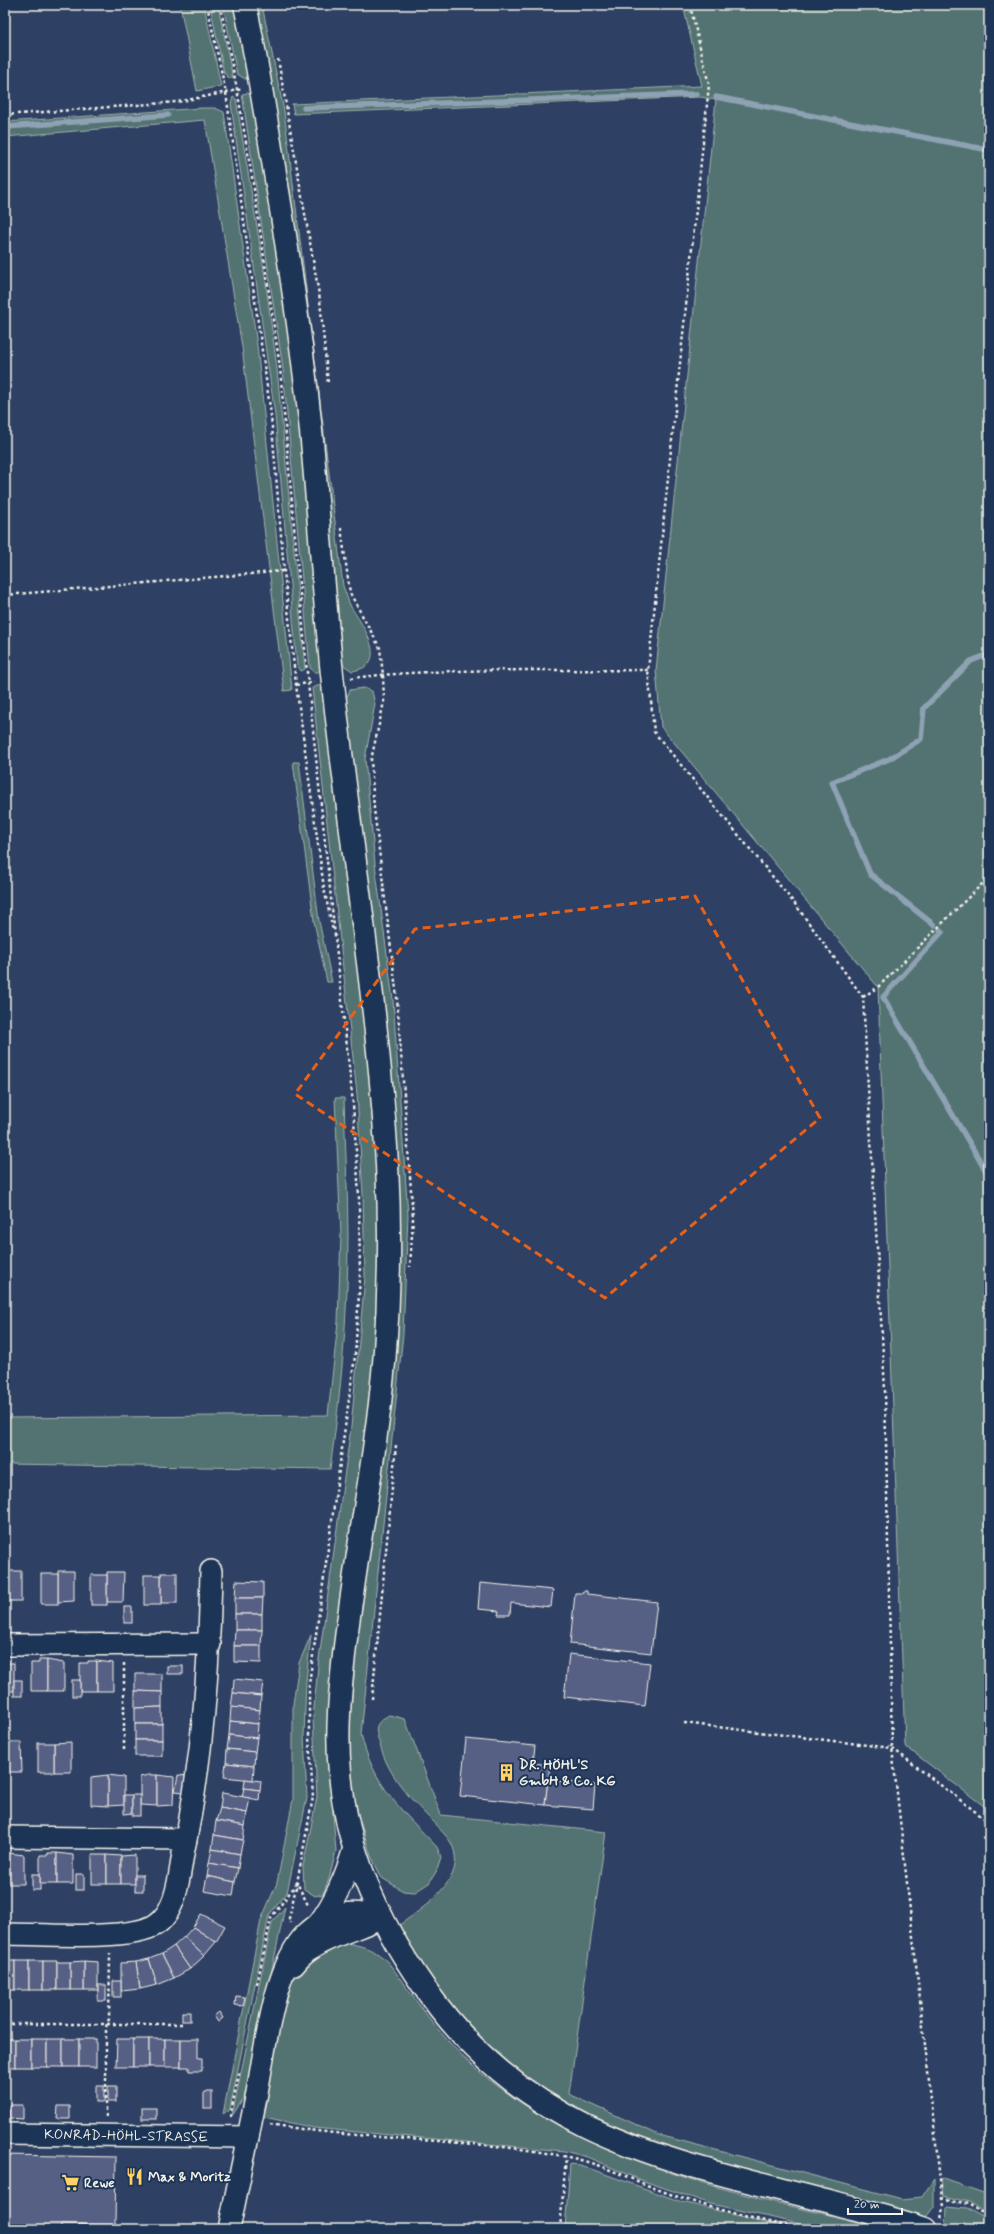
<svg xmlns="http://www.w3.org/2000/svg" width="994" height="2234" font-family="Mynerve,sans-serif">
	<rect width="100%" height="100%" fill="#2e4164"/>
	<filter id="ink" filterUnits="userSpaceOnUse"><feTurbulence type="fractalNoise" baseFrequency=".025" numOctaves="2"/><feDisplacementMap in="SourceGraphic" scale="8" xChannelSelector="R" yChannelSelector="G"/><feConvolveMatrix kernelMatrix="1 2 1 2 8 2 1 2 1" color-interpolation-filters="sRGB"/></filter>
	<g filter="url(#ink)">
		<!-- green -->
		<g fill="#537372" stroke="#a4b2ad">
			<polygon points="180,5 204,5 221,86 197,91"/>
			<polygon points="210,5 218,5 233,78 229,78 224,73"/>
			<polygon points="223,5 236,5 251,78 245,79 237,74"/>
			<path d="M252,5H262L284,111L343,586C346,593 348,601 351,607C362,624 392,666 352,671L342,664Z"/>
			<polygon points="683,5 989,5 989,1810 905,1746 878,987 661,727 656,670 716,100 701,97 294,114 292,104 702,86"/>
			<polygon points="248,93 256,99 293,335 325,667 316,673 310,668 283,369 242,94"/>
			<polygon points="233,97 236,99 265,276 277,369 305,669 301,671 297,665 275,415 231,104"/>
			<polygon points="202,108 215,108 224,112 257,345 292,690 284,691 242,347 205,120 5,137 5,122"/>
			<polygon points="320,685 327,687 371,1092 378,1193 379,1291 372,1390 330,1777 336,1851 329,1879 323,1894 315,1896 304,1889 303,1866 317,1797 313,1718 318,1666 351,1427 365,1277 363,1195 357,1094 312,688"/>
			<path d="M364,688L372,691L375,704L365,759L375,864L393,1000L408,1215L403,1334L361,1734C373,1785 402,1811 437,1847L441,1857L436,1872L429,1883L415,1892L403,1891L382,1878L371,1856L358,1814L350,1778L347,1720L395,1304L345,701L350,690Z"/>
			<polygon points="299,762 319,921 332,982 327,982 314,921 293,762"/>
			<path d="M335,1098H344C345,1144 348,1191 348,1237C348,1315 341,1393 330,1469L5,1464V1418L328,1415L338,1322L341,1235Z"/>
			<polygon points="311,1635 306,1682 304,1736 307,1798 287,1893 269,1915 230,2109 223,2114 261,1920 277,1883 293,1799 293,1704 299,1663"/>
			<path d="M389,1715L405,1719L441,1815L606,1832L569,2094L659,2135L901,2199L922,2197L934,2179V2208L923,2220L655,2147L550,2099L475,2038L425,1972L398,1926C416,1913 452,1889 455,1865C456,1860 455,1853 453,1847C449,1837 438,1828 430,1819C409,1797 388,1775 380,1745C375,1729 373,1724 389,1715Z"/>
			<polygon points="285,1907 246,2095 232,2116 272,1922"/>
			<path d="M346,1943C359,1945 370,1948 381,1956C392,1964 400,1980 409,1991C430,2020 452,2049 480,2072C595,2168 746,2195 888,2229H822L711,2204L638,2179L587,2157L564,2151L314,2128L260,2116L287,1986L307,1960L325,1949Z"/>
			<polygon points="570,2164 580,2165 682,2202 793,2229 565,2229"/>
			<polygon points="941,2179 989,2196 989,2214 969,2202 943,2196"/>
			<polygon points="947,2206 967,2208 989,2220 989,2229 946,2228"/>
		</g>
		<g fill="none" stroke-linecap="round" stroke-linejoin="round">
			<!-- stream -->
			<g stroke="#8ea2b4" stroke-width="5.5">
				<polyline points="716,97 989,150"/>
				<polyline points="304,108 697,94"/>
				<polyline points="5,127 168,115"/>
				<polyline points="934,925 870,874 832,782 889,759 921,739 924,708 971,661 989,654"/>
				<polyline points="940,930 942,932 883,997 989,1176"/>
			</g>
		</g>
		<!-- building -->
		<g fill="#576085" stroke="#f4f1e8">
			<rect x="5" y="1571" width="16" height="30"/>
			<polygon points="58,1571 74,1571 74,1601 58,1602"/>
			<polygon points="107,1572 124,1572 123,1602 107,1602"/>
			<rect x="161" y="1573" width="16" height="30"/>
			<rect x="41" y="1574" width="17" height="30"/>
			<rect x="91" y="1575" width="16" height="30"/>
			<rect x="144" y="1575" width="17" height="30"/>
			<polygon points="236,1581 263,1582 263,1598 235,1598"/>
			<polygon points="480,1583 553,1590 551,1607 511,1603 510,1615 498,1615 499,1611 478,1609"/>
			<polygon points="583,1591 587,1591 587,1594 657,1602 651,1653 570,1644 575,1593 582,1593"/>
			<polygon points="235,1598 263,1598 262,1614 235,1614"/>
			<rect x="124" y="1607" width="8" height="16"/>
			<rect x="235" y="1614" width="27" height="16"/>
			<polygon points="235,1630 262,1630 261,1646 234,1646"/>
			<polygon points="234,1646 261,1646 261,1663 234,1662"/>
			<polygon points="569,1654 650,1663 645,1706 564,1697"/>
			<polygon points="5,1660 6,1663 14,1663 14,1691 5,1691"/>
			<polygon points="39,1660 47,1660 47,1691 31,1691 31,1663 39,1663"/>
			<polygon points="47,1660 64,1663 64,1691 47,1691"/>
			<polygon points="88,1661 97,1661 97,1691 80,1691 80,1663 88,1663"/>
			<polygon points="97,1661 113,1663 113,1691 97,1691"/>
			<rect x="167" y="1666" width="16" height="8"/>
			<polygon points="135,1674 162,1674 162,1692 135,1691"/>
			<polygon points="234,1679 263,1682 261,1696 233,1693"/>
			<rect x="14" y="1680" width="8" height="16"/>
			<rect x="72" y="1680" width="8" height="16"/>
			<polygon points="135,1691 162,1692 162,1707 135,1708"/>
			<polygon points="233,1693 261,1696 260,1710 231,1707"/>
			<polygon points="162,1707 162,1724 135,1724 135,1708"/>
			<polygon points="231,1707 260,1710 258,1724 230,1721"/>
			<polygon points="230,1721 258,1724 257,1738 229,1735"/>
			<rect x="135" y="1724" width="27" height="16"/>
			<polygon points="229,1735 257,1738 255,1752 227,1749"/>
			<polygon points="466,1739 535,1746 533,1763 550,1765 545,1805 460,1796"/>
			<rect x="135" y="1740" width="27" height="16"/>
			<polygon points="5,1742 21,1742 22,1772 5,1772"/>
			<polygon points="71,1742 71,1772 54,1772 54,1743"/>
			<rect x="38" y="1743" width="16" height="29"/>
			<polygon points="227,1749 255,1752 254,1766 226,1763"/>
			<polygon points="226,1763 254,1766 253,1780 224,1777"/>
			<polygon points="108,1775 124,1777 124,1805 108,1806"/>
			<polygon points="108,1775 108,1806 91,1805 91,1777"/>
			<polygon points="148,1775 157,1775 157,1806 140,1805 140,1777"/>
			<polygon points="157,1775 174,1777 173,1805 157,1806"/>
			<polygon points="178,1775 186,1776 183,1792 175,1791"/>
			<polygon points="245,1779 261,1781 260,1790 244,1788"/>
			<polygon points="548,1780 595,1785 593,1809 545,1805"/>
			<polygon points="244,1788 260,1790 259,1800 242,1797"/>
			<polygon points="222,1793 250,1798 247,1813 220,1808"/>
			<polygon points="124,1795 132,1795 132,1813 124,1814"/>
			<rect x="132" y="1795" width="8" height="21"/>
			<polygon points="220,1808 247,1813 245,1826 216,1821"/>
			<polygon points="216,1821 245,1826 243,1840 214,1835"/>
			<polygon points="214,1835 243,1840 240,1854 212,1849"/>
			<polygon points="212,1849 240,1854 238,1868 209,1863"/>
			<polygon points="5,1853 8,1853 7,1884 5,1884"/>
			<polygon points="8,1853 24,1855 24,1884 7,1884"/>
			<polygon points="48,1853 57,1853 57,1884 40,1884 40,1855 48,1855"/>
			<polygon points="57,1853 73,1855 73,1884 57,1884"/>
			<rect x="92" y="1855" width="15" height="29"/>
			<polygon points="107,1855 121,1856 121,1884 107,1884"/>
			<polygon points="135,1855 135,1884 121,1884 121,1856"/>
			<polygon points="209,1863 238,1868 235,1882 207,1876"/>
			<rect x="32" y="1874" width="8" height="16"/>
			<rect x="76" y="1874" width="8" height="16"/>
			<rect x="135" y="1875" width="8" height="16"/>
			<polygon points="207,1876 235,1882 233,1896 204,1891"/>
			<polygon points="201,1914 225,1926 216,1942 193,1927"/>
			<polygon points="193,1927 216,1942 204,1956 184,1937"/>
			<polygon points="184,1937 204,1956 190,1969 174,1946"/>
			<polygon points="174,1946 190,1969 174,1978 162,1954"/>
			<polygon points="162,1954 174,1978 157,1985 149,1959"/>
			<polygon points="149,1959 157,1985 140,1989 136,1962"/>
			<rect x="5" y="1961" width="10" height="29"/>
			<rect x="15" y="1961" width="14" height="29"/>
			<rect x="29" y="1961" width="14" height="29"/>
			<rect x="43" y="1961" width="14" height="29"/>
			<polygon points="84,1961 98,1962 98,1990 84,1990"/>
			<polygon points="84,1961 84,1990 70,1990 70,1962"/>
			<rect x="57" y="1962" width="13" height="28"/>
			<polygon points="136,1962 140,1989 121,1991 121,1963"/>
			<rect x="113" y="1981" width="8" height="16"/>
			<rect x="98" y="1985" width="8" height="16"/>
			<polygon points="236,1996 245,1997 243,2006 235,2005"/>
			<rect x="182" y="2012" width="8" height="9"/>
			<polygon points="219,2012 223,2018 218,2022 214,2016"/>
			<rect x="5" y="2039" width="10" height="28"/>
			<rect x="15" y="2039" width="16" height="28"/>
			<rect x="31" y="2039" width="16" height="28"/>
			<rect x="47" y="2039" width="16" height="28"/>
			<rect x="63" y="2039" width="16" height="28"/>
			<rect x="79" y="2039" width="17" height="28"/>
			<polygon points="117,2039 133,2039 133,2067 116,2067"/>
			<rect x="133" y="2039" width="16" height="28"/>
			<rect x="149" y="2039" width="16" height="28"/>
			<rect x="165" y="2039" width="16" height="28"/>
			<polygon points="181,2039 198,2039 198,2058 202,2058 202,2071 189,2071 189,2067 181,2067"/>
			<rect x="96" y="2086" width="8" height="16"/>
			<rect x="108" y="2086" width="8" height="16"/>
			<rect x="204" y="2092" width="8" height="16"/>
			<polygon points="9,2105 23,2105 23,2119 9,2118"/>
			<polygon points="58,2106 70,2106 70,2119 57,2119"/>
			<rect x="142" y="2108" width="14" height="11"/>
			<polygon points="5,2155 116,2157 115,2225 61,2224 61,2229 5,2229"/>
		</g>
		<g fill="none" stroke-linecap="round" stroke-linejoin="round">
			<defs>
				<g id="minor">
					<polyline points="5,1645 210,1644"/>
					<polyline points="5,1837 186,1839"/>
					<path d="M319,1923C336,1900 346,1876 354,1848"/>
					<path d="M5,1934C39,1934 129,1941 155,1925C177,1912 179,1876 183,1854C203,1759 209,1668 211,1571"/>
					<path d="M294,1965C314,1938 353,1932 382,1917"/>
					<polyline points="5,2134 248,2137"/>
					<path d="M229,2229C238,2185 247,2142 256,2098C265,2052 273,1967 306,1934C330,1911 351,1910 382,1917"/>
				</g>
				<path id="major" d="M245,5C259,68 268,133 279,197C292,278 304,359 312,441C319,519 324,597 332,674C349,838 378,1000 387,1164C392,1259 388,1356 374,1449C364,1518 352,1586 344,1655C340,1693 336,1733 340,1772C346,1850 379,1923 424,1987C530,2139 670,2160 837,2204C867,2212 896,2219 925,2229"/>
			</defs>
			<!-- minor casing -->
			<use href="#minor" stroke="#f4f1e8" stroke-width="24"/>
			<!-- major casing -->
			<use href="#major" stroke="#f4f1e8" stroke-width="25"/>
			<!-- path -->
			<g stroke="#f4f1e8" stroke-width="2.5" stroke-dasharray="3 3" stroke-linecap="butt">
				<polyline points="207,5 226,93 271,415 284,571 296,685 324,888 333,931"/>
				<polyline points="220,5 237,89 254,189 280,368 308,683 353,1104 359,1196 360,1278 355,1356 309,1684 309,1737 313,1797 297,1883 289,1918 290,1923"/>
				<polyline points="690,5 709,85 648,670 654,732 795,904 863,997 885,1390 892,1748 943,2207 941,2219"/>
				<polyline points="278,59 320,300 328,384"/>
				<polyline points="5,115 177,102 243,89"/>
				<polyline points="341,528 350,593 380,648 383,675 384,702 371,760 374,809 397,998 413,1218 410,1267"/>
				<polyline points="5,595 284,571"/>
				<path d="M351,678C449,667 550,671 648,670"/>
				<polyline points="296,685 314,682"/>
				<polyline points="863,997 878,987 989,877"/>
				<polyline points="124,1663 124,1753"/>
				<polyline points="372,1699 396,1445"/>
				<polyline points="684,1723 892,1748 989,1822"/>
				<polyline points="257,1984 271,1918 297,1883 308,1905"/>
				<polyline points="5,2024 183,2024"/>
				<polyline points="106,2117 106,2027 109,2019 110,1954"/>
				<polyline points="230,2117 239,2073"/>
				<path d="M270,2124C368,2142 470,2137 568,2157C603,2164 636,2182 670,2194C713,2209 757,2220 802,2229"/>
				<polyline points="941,2198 968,2204 989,2216"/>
				<polyline points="560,2229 566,2157"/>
			</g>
			<!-- minor -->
			<use href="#minor" stroke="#1d3557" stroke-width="21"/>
			<!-- major -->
			<use href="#major" stroke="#1d3557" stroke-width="22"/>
		</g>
	</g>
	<!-- marked area -->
	<path fill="none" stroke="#e96117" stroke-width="3" stroke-dasharray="8 5" stroke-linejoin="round" d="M695,896L820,1118L605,1298L295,1094L415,929Z"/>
	<!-- icons -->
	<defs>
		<symbol id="building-bare" viewBox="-9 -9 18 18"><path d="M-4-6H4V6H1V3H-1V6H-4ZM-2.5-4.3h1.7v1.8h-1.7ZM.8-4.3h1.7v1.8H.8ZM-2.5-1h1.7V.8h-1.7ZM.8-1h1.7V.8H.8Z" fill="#ffd166" stroke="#1d3557" stroke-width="2.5" paint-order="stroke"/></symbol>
		<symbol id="restaurant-bare" viewBox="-9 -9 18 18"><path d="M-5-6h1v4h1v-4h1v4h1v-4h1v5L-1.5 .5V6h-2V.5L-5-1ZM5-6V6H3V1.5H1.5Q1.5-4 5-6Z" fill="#ffd166" stroke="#1d3557" stroke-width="2.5" paint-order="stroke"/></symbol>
		<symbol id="supermarket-bare" viewBox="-9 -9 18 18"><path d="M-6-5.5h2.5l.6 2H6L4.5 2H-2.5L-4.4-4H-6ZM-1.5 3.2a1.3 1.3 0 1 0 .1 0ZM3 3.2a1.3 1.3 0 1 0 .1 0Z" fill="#ffd166" stroke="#1d3557" stroke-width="2.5" paint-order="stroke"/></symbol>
	</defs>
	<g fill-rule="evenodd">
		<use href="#building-bare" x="494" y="1760" width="25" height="25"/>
		<use href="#restaurant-bare" x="122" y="2164" width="25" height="25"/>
		<use href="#supermarket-bare" x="58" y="2170" width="25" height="25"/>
	</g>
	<g text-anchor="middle" stroke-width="4" stroke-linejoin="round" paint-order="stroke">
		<!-- poi labels -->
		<g font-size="14" font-weight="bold" fill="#f4f1e8" stroke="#1d3557" text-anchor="start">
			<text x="519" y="1769">DR. HÖHL'S<tspan x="519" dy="16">GmbH &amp; Co. KG</tspan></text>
			<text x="148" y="2181">Max &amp; Moritz</text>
			<text x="84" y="2187">Rewe</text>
		</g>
		<!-- street labels -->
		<g font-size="14" fill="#f4f1e8" stroke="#1d3557">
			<text transform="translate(126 2135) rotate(1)" y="5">KONRAD-HÖHL-STRASSE</text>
		</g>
	</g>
	<!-- margin -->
	<rect width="994" height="2234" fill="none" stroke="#1d3557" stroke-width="20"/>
	<rect x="10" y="10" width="974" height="2214" fill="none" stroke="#f4f1e8" stroke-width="1.5" filter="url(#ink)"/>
	<!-- scale -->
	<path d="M848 2208v6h54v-6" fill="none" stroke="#f4f1e8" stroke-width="2"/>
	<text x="854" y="2208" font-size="12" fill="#f4f1e8" stroke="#1d3557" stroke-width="3" paint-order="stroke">20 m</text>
</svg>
